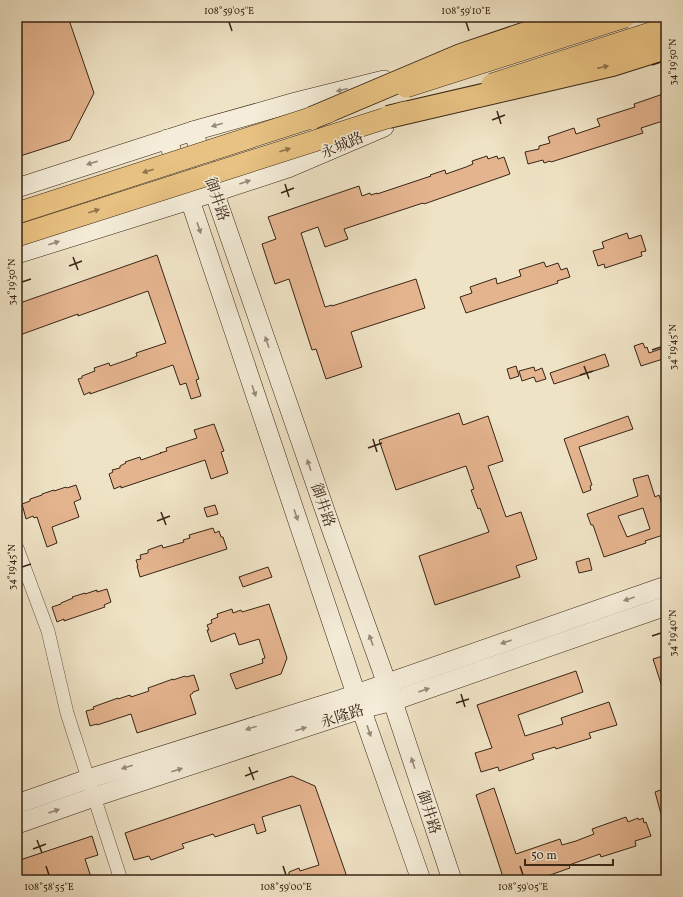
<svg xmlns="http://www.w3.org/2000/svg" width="683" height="897" font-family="Vollkorn,'Noto Serif SC',serif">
	<rect width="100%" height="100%" fill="#efe3c5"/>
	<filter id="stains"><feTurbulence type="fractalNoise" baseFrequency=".005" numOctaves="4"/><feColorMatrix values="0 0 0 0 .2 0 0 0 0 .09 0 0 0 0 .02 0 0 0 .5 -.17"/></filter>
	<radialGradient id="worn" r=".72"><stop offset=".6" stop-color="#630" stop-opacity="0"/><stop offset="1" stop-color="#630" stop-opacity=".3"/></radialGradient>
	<!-- building -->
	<g fill="#e4b48e" stroke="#382516" fill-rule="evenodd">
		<polygon points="17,17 68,17 94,93 70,140 17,157"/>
		<polygon points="666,93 666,120 641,128 643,133 551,162 550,161 544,163 543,160 528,164 525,152 539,149 539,146 550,143 548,137 574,128 576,134 600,126 597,119 635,107 634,104"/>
		<polygon points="487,156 488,159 497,156 498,159 504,157 510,174 424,204 423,203 344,229 348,239 325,247 318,227 301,233 325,307 332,305 332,306 416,279 425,308 351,332 362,367 326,379 316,349 312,350 289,279 275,284 262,244 276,239 268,217 359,186 362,196 370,193 371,195 377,193 377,194 431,176 430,175 445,170 446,174 466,167 473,164 472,161"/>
		<polygon points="627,233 629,239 641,235 646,251 641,252 642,256 605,268 604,264 598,266 593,251 604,248 602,242"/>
		<polygon points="157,255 199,379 196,380 201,396 191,399 186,383 180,385 173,365 90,394 90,392 84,395 78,379 82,378 82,376 95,371 94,368 109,363 110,366 130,359 137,356 136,353 166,343 148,291 78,316 78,314 17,336 17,304"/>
		<polygon points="544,262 546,267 558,263 561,270 567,268 570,277 557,281 558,283 466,313 460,297 472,293 470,287 496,278 497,284 521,276 519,270"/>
		<polygon points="643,343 645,348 647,347 649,353 666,347 666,358 641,366 634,346"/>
		<polygon points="605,354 609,366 554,384 550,373"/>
		<polygon points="516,366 519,376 510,379 507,369"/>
		<polygon points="534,367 535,371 542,368 546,379 536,382 534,377 522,381 519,371"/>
		<polygon points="459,413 463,425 488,416 503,461 488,466 506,517 521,512 537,559 516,566 520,577 435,605 419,556 489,532 480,508 478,509 471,490 474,489 466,466 396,490 379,440"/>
		<polygon points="628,416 633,429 579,447 592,485 590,486 591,490 583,493 564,439"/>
		<polygon points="214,424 224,451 221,452 228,473 211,479 205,460 121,488 121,486 114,489 109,474 113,472 112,470 120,468 120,466 126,463 125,462 140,457 141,460 161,453 160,453 167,451 166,448 197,438 194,430"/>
		<path d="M648,475L655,497L659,495L666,515V534L645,541L646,543L604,557L593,525H591L587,514L638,496L633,479ZM643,508L650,529L627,537L618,516Z"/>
		<polygon points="76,485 81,499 74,502 79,517 52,527 57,543 47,547 37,517 34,518 33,516 26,519 22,504 30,501 30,499 42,495 42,494 54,490 54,491 66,487 67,488"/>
		<polygon points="215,505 218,514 207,517 204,508"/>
		<polygon points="213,528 215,533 219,531 221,537 223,537 227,549 140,577 137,566 138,566 136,560 141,559 140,555 148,553 148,550 162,545 163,548 184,542 183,540 190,538 189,535"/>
		<polygon points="589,558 592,570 579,573 576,562"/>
		<polygon points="268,567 272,577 243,587 239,577"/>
		<polygon points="107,589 111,602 104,605 105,607 64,621 64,619 57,622 52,607 61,604 61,603 73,598 72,597 85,593 85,594 97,590 97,592"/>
		<polygon points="269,604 287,658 281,674 236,689 230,674 263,663 262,659 265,658 259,639 239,645 235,633 211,642 207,630 209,630 207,625 212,623 211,620 218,617 217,614 232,609 233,613 241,610 242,612"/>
		<polygon points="666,655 666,693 664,693 653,659"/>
		<polygon points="576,671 583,692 518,715 525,736 563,724 561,718 609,702 617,725 589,733 591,738 556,749 555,747 532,754 534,759 499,771 498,767 481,772 475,753 492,748 477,705"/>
		<polygon points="194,675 199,690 193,692 193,693 190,695 196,714 137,733 131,714 97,725 97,724 90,726 86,711 94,709 93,707 118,698 118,699 130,695 131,697 149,691 148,688 173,679 173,680 185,676 186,677"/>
		<polygon points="292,776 315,786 346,874 343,880 279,880 279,878 289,875 289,872 299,868 300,871 319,865 300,805 262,817 266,831 257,834 254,824 215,837 213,834 182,844 184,848 151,860 149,856 134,860 125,833"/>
		<polygon points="494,788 516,854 560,839 562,845 576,841 594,834 592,829 626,817 628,822 638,818 639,820 643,818 644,823 646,822 651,836 635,841 636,846 601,857 600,854 569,865 570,868 536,880 504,880 476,795"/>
		<polygon points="666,788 666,821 663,821 655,792"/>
		<polygon points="92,836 98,855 85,859 92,880 17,880 17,861"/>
	</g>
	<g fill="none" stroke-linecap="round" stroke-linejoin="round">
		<defs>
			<polyline id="street" points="17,548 48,631 67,713 121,880"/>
			<g id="secondary">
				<polyline points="193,131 331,528 387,684 452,880"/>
				<polyline points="167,139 190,200 356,694 421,880"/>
				<polyline points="17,188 193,131 296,102 384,80"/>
				<polyline points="17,254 215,192 288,168 384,127"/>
				<polyline points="17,804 88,779 342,699 666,586"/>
				<polyline points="17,824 94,797 361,709 393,701 666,606"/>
			</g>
		</defs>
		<!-- street casing -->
		<use href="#street" stroke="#665442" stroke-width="14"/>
		<!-- secondary casing -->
		<use href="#secondary" stroke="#382516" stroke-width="20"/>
		<!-- street -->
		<use href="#street" stroke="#f5edd9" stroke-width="13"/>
		<!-- secondary -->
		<use href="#secondary" stroke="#f5edd9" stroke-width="19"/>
		<defs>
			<g id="primary-bridge">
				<polyline points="492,84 666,28"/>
				<polyline points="406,87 625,17"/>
				<polyline points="17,213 329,112"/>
				<polyline points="17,236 405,112"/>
			</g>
			<g id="highway-bridge">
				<polyline points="388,117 612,65 666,48"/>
				<polyline points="312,118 461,55 574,17"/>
			</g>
		</defs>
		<!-- primary-bridge casing -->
		<use href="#primary-bridge" stroke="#382516" stroke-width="22" stroke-linecap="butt"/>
		<!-- highway-bridge casing -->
		<use href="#highway-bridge" stroke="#382516" stroke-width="24" stroke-linecap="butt"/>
		<!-- primary-bridge -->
		<use href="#primary-bridge" stroke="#e8c282" stroke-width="21"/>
		<!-- highway-bridge -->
		<use href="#highway-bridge" stroke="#e8c282" stroke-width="22"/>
	</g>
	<!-- one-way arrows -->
	<defs><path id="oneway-solid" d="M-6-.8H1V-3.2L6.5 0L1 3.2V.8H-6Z"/></defs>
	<g fill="#90744c">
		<use href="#oneway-solid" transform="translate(603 67) rotate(-13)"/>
		<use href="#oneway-solid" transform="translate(285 150) rotate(-18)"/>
		<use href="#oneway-solid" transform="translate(148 171) rotate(162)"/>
		<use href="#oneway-solid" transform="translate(94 211) rotate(-18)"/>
	</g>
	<g fill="#968978">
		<use href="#oneway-solid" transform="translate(342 90) rotate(166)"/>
		<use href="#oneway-solid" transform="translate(217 125) rotate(164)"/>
		<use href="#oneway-solid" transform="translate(92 163) rotate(162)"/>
		<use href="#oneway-solid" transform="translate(245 182) rotate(-19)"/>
		<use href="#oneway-solid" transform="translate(199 228) rotate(71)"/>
		<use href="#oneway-solid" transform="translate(54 243) rotate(-18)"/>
		<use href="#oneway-solid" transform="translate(267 342) rotate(-109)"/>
		<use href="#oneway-solid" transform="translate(254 391) rotate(71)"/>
		<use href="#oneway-solid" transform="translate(309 465) rotate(-109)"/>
		<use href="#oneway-solid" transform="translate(296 515) rotate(71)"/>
		<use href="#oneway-solid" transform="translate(629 599) rotate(161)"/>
		<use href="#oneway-solid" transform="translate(371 640) rotate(-110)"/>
		<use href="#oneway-solid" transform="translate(506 642) rotate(161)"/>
		<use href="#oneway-solid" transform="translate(424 690) rotate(-19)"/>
		<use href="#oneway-solid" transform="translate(251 728) rotate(163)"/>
		<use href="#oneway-solid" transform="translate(301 729) rotate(-18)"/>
		<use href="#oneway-solid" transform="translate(369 731) rotate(71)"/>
		<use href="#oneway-solid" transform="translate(413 763) rotate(-108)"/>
		<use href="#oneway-solid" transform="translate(127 767) rotate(163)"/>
		<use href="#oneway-solid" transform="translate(177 770) rotate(-18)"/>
		<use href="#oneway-solid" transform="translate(54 811) rotate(-19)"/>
	</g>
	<!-- ticks -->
	<path fill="none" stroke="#382516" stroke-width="1.5" d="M229,22L232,31M466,22L469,31M652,65L661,62M497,111L501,124M492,120L505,115M285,184L289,197M281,193L294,188M73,257L78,270M69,266L82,261M22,282L31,279M652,350L661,347M584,366L589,379M580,375L593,371M373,439L377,452M368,448L382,443M161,512L166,525M157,521L170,516M22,567L31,564M652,636L661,633M461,694L465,707M456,703L469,699M249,767L254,780M245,776L258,771M37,840L42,853M33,849L46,844M46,866L49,875M283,866L286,875M520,866L523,875"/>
	<g text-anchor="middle" stroke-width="3" stroke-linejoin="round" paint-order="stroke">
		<!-- street labels -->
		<g font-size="15" fill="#382516" stroke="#f5edd9">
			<text transform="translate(342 145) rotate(-23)" y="5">永城路</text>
			<text transform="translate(217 199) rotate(71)" y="5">御井路</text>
			<text transform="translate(323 505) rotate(71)" y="5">御井路</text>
			<text transform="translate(342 716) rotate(-18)" y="5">永隆路</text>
			<text transform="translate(429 812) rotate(72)" y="5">御井路</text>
		</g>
	</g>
	<!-- margin -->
	<rect width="683" height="897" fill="none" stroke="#efe3c5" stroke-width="44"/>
	<!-- scale -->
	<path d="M525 859v6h88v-6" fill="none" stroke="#382516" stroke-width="2"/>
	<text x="531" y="859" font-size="12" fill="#382516" stroke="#f5edd9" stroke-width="3" paint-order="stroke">50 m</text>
	<rect x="22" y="22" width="639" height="853" fill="none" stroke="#382516" stroke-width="1.5"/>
	<g font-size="10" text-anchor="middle" fill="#382516">
		<text x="229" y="14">108°59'05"E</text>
		<text x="466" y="14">108°59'10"E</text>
		<text transform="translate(672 62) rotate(-90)" y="4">34°19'50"N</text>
		<text transform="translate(11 282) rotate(-90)" y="4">34°19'50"N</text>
		<text transform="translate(672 347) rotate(-90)" y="4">34°19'45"N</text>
		<text transform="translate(11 567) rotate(-90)" y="4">34°19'45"N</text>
		<text transform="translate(672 633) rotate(-90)" y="4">34°19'40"N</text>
		<text x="49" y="890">108°58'55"E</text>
		<text x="286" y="890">108°59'00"E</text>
		<text x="523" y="890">108°59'05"E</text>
	</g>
	<rect width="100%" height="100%" filter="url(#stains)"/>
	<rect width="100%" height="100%" fill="url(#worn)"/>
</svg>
